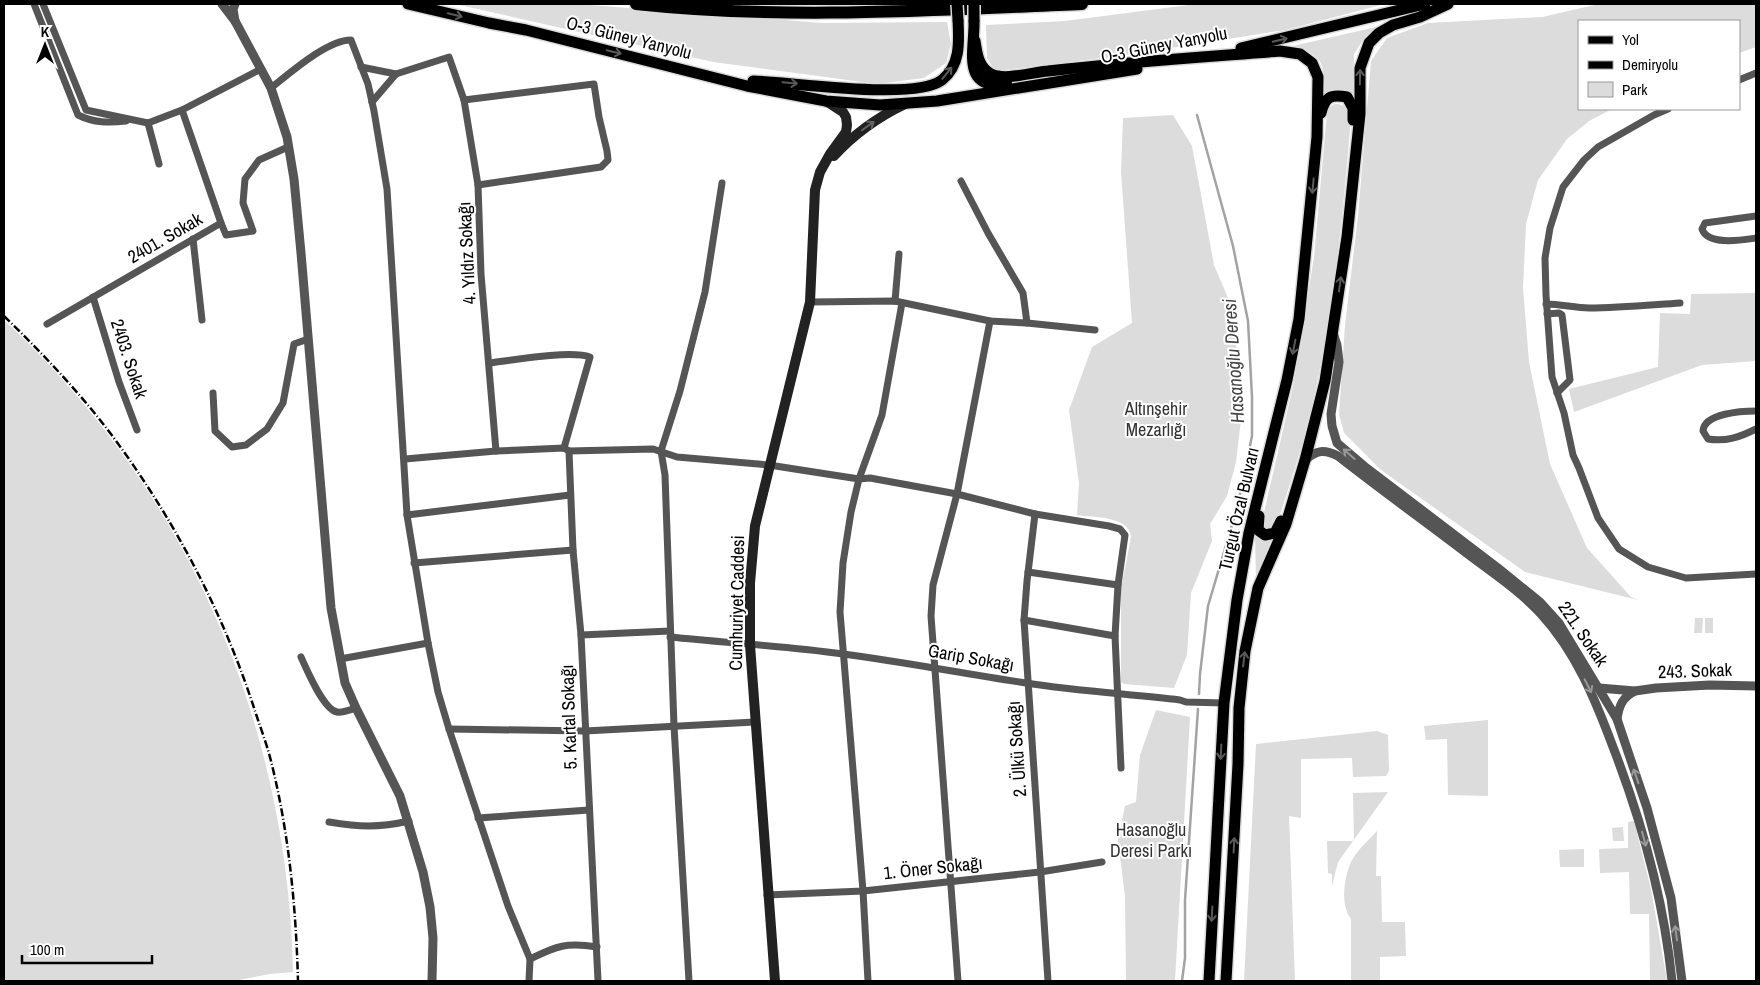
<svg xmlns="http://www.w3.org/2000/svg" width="1760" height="985" font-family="'Archivo Narrow',sans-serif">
	<rect width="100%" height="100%" fill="#fff"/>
	<!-- green -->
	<g fill="#dcdcdc">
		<polygon points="455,4 577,4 822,23 947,22 951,44 946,63 924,78 877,84 713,62"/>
		<polygon points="1196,4 1385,4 1285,30 1127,55 995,71 987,58 986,25 1065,21"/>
		<polygon points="1599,4 1756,4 1756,47 1739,53 1739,21 1579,21 1579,109 1612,109 1589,121 1567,139 1538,180 1526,224 1523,288 1529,362 1550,464 1587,548 1631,597 1638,600 1525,572 1381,470 1344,433 1339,414 1345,325 1358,216 1371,61 1387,38 1428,23 1542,17"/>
		<path d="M1376,27L1365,37L1354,54L1353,94C1342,90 1335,91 1324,97C1325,65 1325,56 1293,46Z"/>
		<path d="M1335,104C1345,104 1349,108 1351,117C1344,203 1336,289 1319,373C1309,427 1292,478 1275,530L1263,529V517L1294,382L1314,257L1327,113L1328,108Z"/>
		<path d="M1173,115L1192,146L1214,265L1231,305L1240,375L1242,411L1236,462L1227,496L1210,524L1212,541L1191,593L1187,655L1174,688L1124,684L1121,682V589L1131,537C1129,515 1093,518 1077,515L1079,483L1069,410L1092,347L1132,323L1121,172L1123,118Z"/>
		<polygon points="1756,293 1756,361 1702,365 1574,412 1569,389 1658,367 1660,313 1690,314 1691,294"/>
		<path d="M4,320C187,489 288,724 293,972L270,974L234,981H4Z"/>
		<polygon points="1255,536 1262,541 1272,541 1256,578"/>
		<polygon points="1695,618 1703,618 1702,633 1694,633"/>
		<rect x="1705" y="618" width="8" height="15"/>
		<polygon points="1156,710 1190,717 1175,981 1126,981 1125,897 1118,840 1125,806 1136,802 1140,755"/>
		<polygon points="1488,720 1488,796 1448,795 1447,739 1426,740 1424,726"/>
		<polygon points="1377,731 1388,735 1389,771 1386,776 1353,777 1352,758 1301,759 1301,818 1289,816 1295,981 1244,981 1256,744"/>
		<polygon points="1388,792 1338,862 1332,886 1332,874 1328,873 1327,841 1354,841 1353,793"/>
		<polygon points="1634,821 1651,889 1667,981 1650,981 1649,914 1630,914 1629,872 1600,873 1599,849 1628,848 1628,822"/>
		<polygon points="1623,827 1624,841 1613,841 1612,828"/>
		<path d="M1377,831L1376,876H1381L1382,922H1405L1406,956L1380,957V980L1351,981V919C1340,904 1344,878 1351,862C1357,850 1368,841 1377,831Z"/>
		<polygon points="1584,849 1584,867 1560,867 1559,850"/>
	</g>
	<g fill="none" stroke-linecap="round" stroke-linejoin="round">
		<!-- stream -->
		<g stroke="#a3a3a3" stroke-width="2.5">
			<polyline points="1197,115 1233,246 1248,321 1252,397 1252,436 1237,508 1208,606 1200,674 1199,694"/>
			<polyline points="1182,981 1185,958 1185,900 1198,709"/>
		</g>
		<defs>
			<g id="primary">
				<polyline points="408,4 489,23 526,30 747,86 826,101 880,105 937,101 1137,69"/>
				<path d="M974,20C975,51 960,89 1007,85"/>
				<path d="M975,41C977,53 978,67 991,74C1005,81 1033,72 1048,71C1125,62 1203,57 1280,51L1300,54L1312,63L1318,77L1317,137L1299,319L1287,380L1249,533L1237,600L1224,703L1209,981"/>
				<polyline points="1241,48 1425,4"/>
				<path d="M753,81C792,82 915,101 942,80C961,65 959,41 958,20"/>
				<path d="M1321,113C1325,97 1330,94 1347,97L1353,108V120"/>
				<polyline points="1259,516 1258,530 1265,535 1275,533 1281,521"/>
				<polyline points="1226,981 1238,764 1239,708 1245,651 1258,588 1286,524 1305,460 1325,381 1347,237 1360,114 1360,68 1369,43 1379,33 1393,25 1420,17 1448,4"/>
			</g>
			<path id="motorway" d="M636,4C783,20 935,10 1082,4"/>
		</defs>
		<!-- primary casing -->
		<use href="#primary" stroke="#dbdbdb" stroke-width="14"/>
		<!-- motorway casing -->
		<use href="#motorway" stroke="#dbdbdb" stroke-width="15"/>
		<!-- minor -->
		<g stroke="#555" stroke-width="7">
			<path d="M34,4L78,115C94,123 109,123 126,121"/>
			<polyline points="43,4 86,110 148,123 182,110 261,69"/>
			<polyline points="361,67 396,74"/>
			<polyline points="1739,80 1756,73"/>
			<path d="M271,88C290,73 327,40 351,40L368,84L374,111L387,189L407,515L428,643L438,692L449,729L508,906L530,959L529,981"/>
			<polyline points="464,100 594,84 599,117 607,151 608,160 601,167 478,185"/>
			<polyline points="372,102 396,74 449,57 464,100 478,185 481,274 496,451"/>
			<polyline points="1668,109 1654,115 1598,147 1584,160 1563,187 1550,228 1545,258 1546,295 1552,377 1564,413 1573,455 1579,468 1598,518 1619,549 1648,567 1686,578 1756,574"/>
			<polyline points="148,123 159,164"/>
			<polyline points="961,181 988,233 1023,293 1027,323"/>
			<path d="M1756,216L1705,223L1702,229C1708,246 1742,240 1756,238"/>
			<polyline points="221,223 226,235 253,231 243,203 245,179 259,160 288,147"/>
			<polyline points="193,239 202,320"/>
			<polyline points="93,297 119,382 137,430"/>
			<polyline points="895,301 899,254"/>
			<polyline points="810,302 895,301 990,321 1027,323 1095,330"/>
			<path d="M1546,304C1561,304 1575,308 1589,308C1619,308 1650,305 1680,303"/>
			<polyline points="1547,314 1559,313 1562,315 1570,380 1557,393"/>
			<polyline points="47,324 221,223 182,110"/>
			<path d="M490,363C513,360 571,350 590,357L564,448"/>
			<polyline points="213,393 215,431 232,447 246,445 267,429 283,403 294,344 308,339"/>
			<path d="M1756,411C1743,411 1704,413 1703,431L1708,439C1726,442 1740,437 1756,429"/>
			<polyline points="569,451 573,550 581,635 598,981"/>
			<polyline points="405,459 496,451 564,448 569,451 653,449 677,457 769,465 859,479 870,478 957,494 1035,514 1109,526 1120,529 1125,535 1118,585 1115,636 1121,768"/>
			<polyline points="1035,514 1027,581 1024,620 1048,981"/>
			<polyline points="407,515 570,495"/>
			<polyline points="414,563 573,550"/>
			<polyline points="1028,572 1118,585"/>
			<polyline points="1024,620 1115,636"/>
			<polyline points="581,635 670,631"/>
			<path d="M670,637C728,643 786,646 843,654C905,662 965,674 1026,683C1077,691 1129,694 1180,700L1186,702L1224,703"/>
			<path d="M301,657C307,670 323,709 337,712C342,713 350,710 356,708"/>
			<polyline points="340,659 428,643"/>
			<polyline points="449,729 585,731 755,722"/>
			<polyline points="478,818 589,810"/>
			<path d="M329,822C359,827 378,828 409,821"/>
			<polyline points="767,895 863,891 1040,872 1102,862"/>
			<path d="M530,959C557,946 566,942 597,947"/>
			<polyline points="689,981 674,726 665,475 661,451 680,391 705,292 722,183"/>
			<polyline points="868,981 863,891 840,612 843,563 851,512 859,479 882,415 902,303"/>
			<polyline points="958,981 931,616 933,585 957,494 990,321"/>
		</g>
		<!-- tertiary -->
		<g stroke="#555" stroke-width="9">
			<polyline points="222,4 235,21 271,88 287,137 294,179 301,253 331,608 345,683 356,708 400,796 423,872 430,907 433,938 432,981"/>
			<polyline points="235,4 233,9 235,21"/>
			<polyline points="1333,333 1337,345 1339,362 1331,414 1332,426 1337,443 1364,466 1498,568 1540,602 1559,623 1617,719 1647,808 1671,898 1682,981"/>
			<path d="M1305,460C1317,450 1324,449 1338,456C1380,489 1423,520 1465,552C1491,572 1519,590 1541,614C1576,652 1595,699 1613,747C1642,822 1664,901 1672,981"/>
			<polyline points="1599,688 1635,691 1656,688 1710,685 1756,686"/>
			<path d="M1617,719C1619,705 1623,697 1635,691"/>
		</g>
		<!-- secondary -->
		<g stroke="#222" stroke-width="10">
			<path d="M834,156C854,134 878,117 905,104"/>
			<polyline points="775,981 750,645 750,583 755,526 810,302 815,190 820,172 830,154 846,132 847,125 846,117 843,112 826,101"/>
		</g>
		<!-- primary -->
		<use href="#primary" stroke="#000" stroke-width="11"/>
		<!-- motorway -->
		<use href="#motorway" stroke="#000" stroke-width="12"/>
		<!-- rail -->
		<path stroke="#000" stroke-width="2.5" stroke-dasharray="8 2.5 1 2.5" stroke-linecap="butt" d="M4,316C47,358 89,402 124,452C181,532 226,620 256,714C261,729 267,745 271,761C289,833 296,907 298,981"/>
		<defs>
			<g id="primary-bridge">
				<polyline points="957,4 958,20"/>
				<polyline points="974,4 974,20"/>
			</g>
		</defs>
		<!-- primary-bridge casing -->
		<use href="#primary-bridge" stroke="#dbdbdb" stroke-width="14" stroke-linecap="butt"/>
		<!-- primary-bridge -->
		<use href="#primary-bridge" stroke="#000" stroke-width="11"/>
	</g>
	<!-- one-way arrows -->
	<defs><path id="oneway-shaft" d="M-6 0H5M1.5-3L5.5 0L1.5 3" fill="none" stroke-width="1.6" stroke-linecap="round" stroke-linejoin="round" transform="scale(1.25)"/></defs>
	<g stroke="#595959">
		<use href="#oneway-shaft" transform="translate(455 15) rotate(13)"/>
		<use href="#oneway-shaft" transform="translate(1280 40) rotate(-14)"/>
		<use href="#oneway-shaft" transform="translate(614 52) rotate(14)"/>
		<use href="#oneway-shaft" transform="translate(947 73) rotate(-51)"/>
		<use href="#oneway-shaft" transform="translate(1360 77) rotate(-89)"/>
		<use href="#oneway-shaft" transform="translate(790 83) rotate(5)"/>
		<use href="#oneway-shaft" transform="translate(1313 186) rotate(95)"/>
		<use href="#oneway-shaft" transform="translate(1340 284) rotate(-82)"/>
		<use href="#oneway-shaft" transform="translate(1294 347) rotate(101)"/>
		<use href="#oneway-shaft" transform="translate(1244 659) rotate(-83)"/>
		<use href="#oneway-shaft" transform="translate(1221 752) rotate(93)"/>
		<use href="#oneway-shaft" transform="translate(1234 845) rotate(-87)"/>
		<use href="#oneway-shaft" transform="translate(1212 914) rotate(93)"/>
	</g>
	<use stroke="#646464" href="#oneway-shaft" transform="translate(868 126) rotate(-35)"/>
	<g stroke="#999">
		<use href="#oneway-shaft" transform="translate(1349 454) rotate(-139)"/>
		<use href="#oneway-shaft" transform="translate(1588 686) rotate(63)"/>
		<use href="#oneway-shaft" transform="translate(1636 776) rotate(-109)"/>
		<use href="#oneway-shaft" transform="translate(1644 839) rotate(75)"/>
		<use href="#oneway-shaft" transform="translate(1676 933) rotate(-98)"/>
	</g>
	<g text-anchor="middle" stroke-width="4" stroke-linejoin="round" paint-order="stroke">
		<!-- street labels -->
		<g font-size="18" fill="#000" stroke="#fff">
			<text transform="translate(629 38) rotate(14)" y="6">O-3 Güney Yanyolu</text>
			<text transform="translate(1164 45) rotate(-11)" y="6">O-3 Güney Yanyolu</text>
			<text transform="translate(165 238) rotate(-30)" y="6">2401. Sokak</text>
			<text transform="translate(467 253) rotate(-93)" y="6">4. Yıldız Sokağı</text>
			<text transform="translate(129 359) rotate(72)" y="6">2403. Sokak</text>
			<text transform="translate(1239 509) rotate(-77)" y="6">Turgut Özal Bulvarı</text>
			<text transform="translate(737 603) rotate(-89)" y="6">Cumhuriyet Caddesi</text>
			<text transform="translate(1583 634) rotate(56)" y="6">221. Sokak</text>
			<text transform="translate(971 658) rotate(10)" y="6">Garip Sokağı</text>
			<text transform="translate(1695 671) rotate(-2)" y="6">243. Sokak</text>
			<text transform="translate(569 717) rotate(-92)" y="6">5. Kartal Sokağı</text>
			<text transform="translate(1017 749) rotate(-94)" y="6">2. Ülkü Sokağı</text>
			<text transform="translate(933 868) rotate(-6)" y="6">1. Öner Sokağı</text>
		</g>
		<!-- park labels -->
		<g font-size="18" fill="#333" stroke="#fff">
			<text x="1156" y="415">Altınşehir<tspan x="1156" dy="21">Mezarlığı</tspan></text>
			<text x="1151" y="836">Hasanoğlu<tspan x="1151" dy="21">Deresi Parkı</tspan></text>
		</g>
		<!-- water labels -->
		<g font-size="19" font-style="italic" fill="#444" stroke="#fff">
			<text transform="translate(1233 361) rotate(-94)" y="7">Hasanoğlu Deresi</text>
		</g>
	</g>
	<!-- border -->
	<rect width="1760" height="985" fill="none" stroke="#000000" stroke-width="10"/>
	<!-- legend -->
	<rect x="1578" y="20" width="162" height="90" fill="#ffffff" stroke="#999999"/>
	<rect x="1588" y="36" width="25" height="8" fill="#000000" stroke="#999999"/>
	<text x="1622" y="45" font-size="15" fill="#000000">Yol</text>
	<rect x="1588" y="61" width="25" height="8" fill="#000000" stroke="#999999"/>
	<text x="1622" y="70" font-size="15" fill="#000000">Demiryolu</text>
	<rect x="1588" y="82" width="25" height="15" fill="#dcdcdc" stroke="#999999"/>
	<text x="1622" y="95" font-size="15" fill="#000000">Park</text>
	<!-- north arrow -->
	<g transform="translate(45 45)" stroke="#ffffff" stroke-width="4" paint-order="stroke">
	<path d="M0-4L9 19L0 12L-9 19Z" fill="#000000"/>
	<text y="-8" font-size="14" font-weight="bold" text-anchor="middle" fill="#000000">K</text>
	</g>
	<!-- scale -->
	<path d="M22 955v8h130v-8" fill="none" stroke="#000000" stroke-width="2.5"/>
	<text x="30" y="955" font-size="15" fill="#000000" stroke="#ffffff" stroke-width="4" paint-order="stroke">100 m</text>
</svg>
